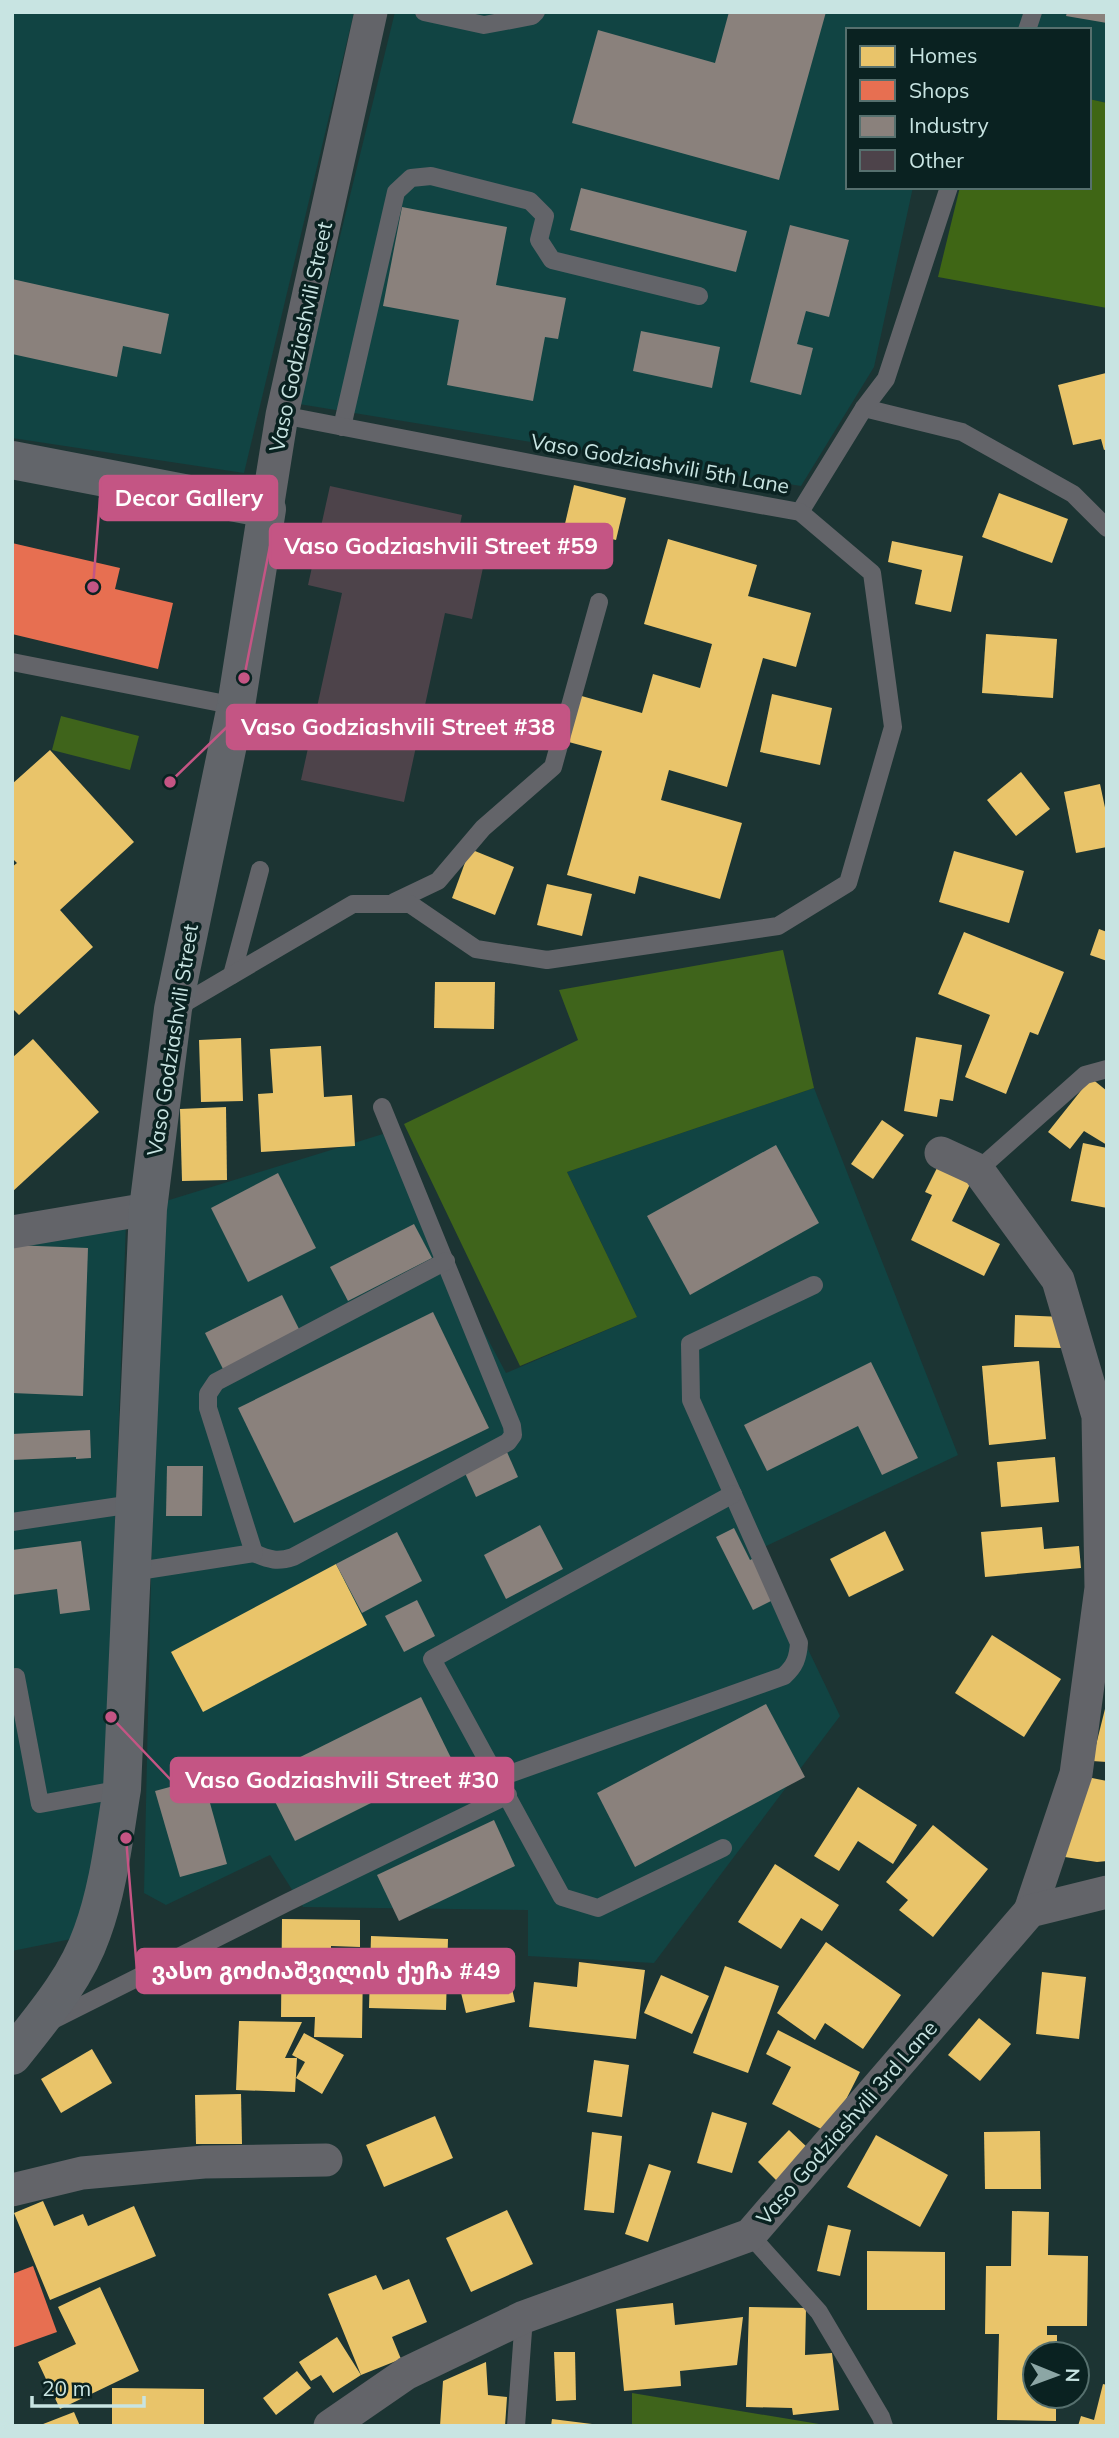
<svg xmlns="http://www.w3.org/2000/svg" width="1119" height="2438" font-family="Mulish,'Noto Sans Georgian',sans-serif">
	<rect width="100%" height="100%" fill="#1c3433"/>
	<!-- built -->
	<g fill="#114443">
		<polygon points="12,12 354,12 244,473 12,438"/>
		<polygon points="395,12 1107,12 1107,103 1089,99 1089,30 848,30 848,187 913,187 874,367 801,486 299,404"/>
		<polygon points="814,1088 958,1455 760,1549 840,1716 654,1963 528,1956 528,1910 303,1907 270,1855 166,1905 144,1893 152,1534 166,1201 383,1134 446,1261 506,1373 637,1317 567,1172"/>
		<polygon points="126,1222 103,1862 81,1937 12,1951 12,1238"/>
	</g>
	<!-- green -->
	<g fill="#3f641b">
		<polygon points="61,716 139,736 130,770 52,750"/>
		<polygon points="783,950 814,1088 567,1172 637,1317 520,1366 404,1124 578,1040 559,990"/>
		<polygon points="632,2393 831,2426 632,2426"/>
	</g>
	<!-- forest -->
	<polygon fill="#3f6615" points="1089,99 1107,103 1107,308 938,277 960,187 1089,187"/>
	<!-- homes -->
	<g fill="#e9c46a">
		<polygon points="1106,373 1107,449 1104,450 1101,439 1073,445 1058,385"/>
		<polygon points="574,485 626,498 616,540 564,528"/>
		<polygon points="999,493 1068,519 1052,563 982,537"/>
		<polygon points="668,539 757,565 748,596 811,613 796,667 763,658 727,787 669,770 661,800 742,823 720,899 639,876 635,894 567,875 602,751 565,741 578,695 642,713 653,674 700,688 712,644 644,624"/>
		<polygon points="892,541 963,556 951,612 915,604 922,570 888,562"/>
		<polygon points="986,634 1057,639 1053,698 982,693"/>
		<polygon points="772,694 832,708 820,765 760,752"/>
		<polygon points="50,750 134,842 60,910 93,947 19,1015 12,1008 12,867 17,863 12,858 12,784"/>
		<polygon points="1021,772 1050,809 1016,836 987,800"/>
		<polygon points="1100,784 1107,817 1107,847 1076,853 1064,792"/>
		<polygon points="470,849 514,867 495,915 452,898"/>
		<polygon points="954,851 1024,871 1009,923 939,902"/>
		<polygon points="547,884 592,894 582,936 537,925"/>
		<polygon points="1099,929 1107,932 1107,961 1090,955"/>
		<polygon points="964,932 1064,972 1038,1035 1030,1032 1006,1094 965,1077 990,1015 938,994"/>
		<polygon points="435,982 495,982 494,1029 434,1028"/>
		<polygon points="916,1037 962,1045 953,1101 940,1099 937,1117 904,1111"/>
		<polygon points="241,1038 243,1101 201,1102 199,1040"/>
		<polygon points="33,1039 99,1112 12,1192 12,1058"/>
		<polygon points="321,1046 324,1097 352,1095 355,1146 261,1152 258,1094 273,1093 270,1049"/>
		<polygon points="1091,1078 1107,1091 1107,1145 1084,1131 1070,1149 1048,1132"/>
		<polygon points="226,1107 227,1180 182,1181 180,1109"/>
		<polygon points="882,1120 904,1135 873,1179 851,1164"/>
		<polygon points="1083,1143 1107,1148 1107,1208 1071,1201"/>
		<polygon points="939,1164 972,1180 952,1221 1000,1244 984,1276 911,1240 932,1195 925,1192"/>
		<polygon points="1015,1315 1063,1317 1061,1348 1014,1347"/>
		<polygon points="1039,1361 1046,1439 989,1445 982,1366"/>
		<polygon points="1055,1457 1059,1502 1001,1507 997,1462"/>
		<polygon points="1042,1527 1044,1549 1079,1546 1081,1568 985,1577 981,1532"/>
		<polygon points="885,1531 904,1570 849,1597 830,1559"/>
		<polygon points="336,1564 367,1625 203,1712 171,1652"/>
		<polygon points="992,1635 1061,1679 1024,1737 955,1693"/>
		<polygon points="1106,1705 1107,1762 1092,1761"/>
		<polygon points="1082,1776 1107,1781 1107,1861 1097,1862 1065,1857"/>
		<polygon points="858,1787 917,1825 893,1864 858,1841 839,1871 814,1856"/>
		<polygon points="933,1825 988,1869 933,1937 899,1910 908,1900 886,1882"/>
		<polygon points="775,1864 839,1905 822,1931 801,1918 781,1949 738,1922"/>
		<polygon points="282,1919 360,1920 360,1947 331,1946 331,1963 363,1963 362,2038 314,2037 315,2017 281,2017"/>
		<polygon points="371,1936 448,1939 446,2010 369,2008"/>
		<polygon points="826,1942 901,1995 863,2049 825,2023 815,2040 777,2013"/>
		<polygon points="503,1949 515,2002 466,2013 453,1960"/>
		<polygon points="579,1962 645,1970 636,2039 529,2027 534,1982 577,1987"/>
		<polygon points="725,1966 779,1986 748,2073 693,2053"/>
		<polygon points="1042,1972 1086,1977 1079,2039 1036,2034"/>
		<polygon points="661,1975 709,1996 692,2034 644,2013"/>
		<polygon points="979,2018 1011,2044 980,2081 948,2055"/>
		<polygon points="239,2021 302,2022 285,2058 297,2058 295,2092 236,2090"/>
		<polygon points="778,2030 860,2072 829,2133 772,2104 791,2067 766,2054"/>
		<polygon points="304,2033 344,2055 322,2094 296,2078 305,2062 292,2055"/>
		<polygon points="92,2049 112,2083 61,2113 41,2079"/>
		<polygon points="594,2060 629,2065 622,2117 587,2112"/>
		<polygon points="241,2094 242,2144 196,2144 195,2095"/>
		<polygon points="712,2112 747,2123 732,2173 697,2163"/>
		<polygon points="435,2116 453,2158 384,2187 366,2145"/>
		<polygon points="789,2130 810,2150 779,2183 758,2162"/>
		<polygon points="1040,2131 1041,2189 985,2189 984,2132"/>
		<polygon points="592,2132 622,2136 614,2213 584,2210"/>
		<polygon points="876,2135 948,2175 920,2227 847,2187"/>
		<polygon points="649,2164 671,2171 648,2242 625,2234"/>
		<polygon points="43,2201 54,2226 83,2214 88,2226 134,2206 156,2256 50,2300 14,2213"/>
		<polygon points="507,2210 533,2264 471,2292 446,2238"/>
		<polygon points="1012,2211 1049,2212 1048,2255 1088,2256 1087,2326 1047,2326 1047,2335 1057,2335 1057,2354 1035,2354 1035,2396 1056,2396 1056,2421 997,2420 999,2334 985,2334 986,2266 1011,2266"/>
		<polygon points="828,2225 851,2230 840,2276 817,2271"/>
		<polygon points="867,2251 945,2252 945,2310 867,2310"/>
		<polygon points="376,2275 383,2290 409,2279 427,2322 392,2337 401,2359 361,2375 328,2294"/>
		<polygon points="100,2287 139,2371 60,2409 38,2362 76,2344 58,2307"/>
		<polygon points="673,2303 675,2325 743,2317 737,2365 680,2371 681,2386 624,2391 616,2309"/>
		<polygon points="749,2307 806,2308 805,2355 832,2353 839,2410 793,2415 792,2408 746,2407"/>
		<polygon points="337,2337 361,2375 333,2393 321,2375 311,2381 299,2362"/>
		<polygon points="554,2352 575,2352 576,2400 556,2401"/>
		<polygon points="486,2362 488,2395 507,2397 505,2426 440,2426 443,2381"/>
		<polygon points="297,2371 311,2388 276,2415 263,2398"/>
		<polygon points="1103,2384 1107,2385 1107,2426 1078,2426 1081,2416 1094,2420"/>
		<polygon points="112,2388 204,2389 204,2426 112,2426"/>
		<polygon points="74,2412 80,2426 38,2426"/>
		<polygon points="552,2419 592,2424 592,2426 551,2426"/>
	</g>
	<!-- shops -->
	<g fill="#e76f51">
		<polygon points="12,543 120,568 115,589 173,603 158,669 12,634"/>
		<polygon points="33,2266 57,2332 12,2348 12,2274"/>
	</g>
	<!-- industry -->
	<g fill="#8a817c">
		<polygon points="729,12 826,12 779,180 572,123 598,30 715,63"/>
		<polygon points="1067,12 1107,12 1107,23 1066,16"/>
		<polygon points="581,188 747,231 736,272 570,230"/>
		<polygon points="402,207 507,227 496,285 566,298 558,339 545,337 533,401 447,385 459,320 383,306"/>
		<polygon points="790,225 849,240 829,317 806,311 797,344 813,348 801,395 750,382"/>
		<polygon points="12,279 169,314 161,354 123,346 117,377 12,354"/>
		<polygon points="641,331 720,347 712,388 633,371"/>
		<polygon points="776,1145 819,1223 690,1295 647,1216"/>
		<polygon points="278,1173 316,1248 248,1282 211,1208"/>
		<polygon points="414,1224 432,1258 348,1301 330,1267"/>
		<polygon points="12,1245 88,1248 83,1396 12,1393"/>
		<polygon points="282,1295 301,1333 224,1371 205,1333"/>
		<polygon points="433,1312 489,1428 294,1523 238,1408"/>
		<polygon points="871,1362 918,1458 882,1475 858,1426 767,1471 744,1425"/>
		<polygon points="90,1430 91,1458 76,1459 76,1457 12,1460 12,1434"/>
		<polygon points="507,1452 518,1477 476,1497 464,1471"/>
		<polygon points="167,1466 203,1466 202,1516 166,1516"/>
		<polygon points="540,1525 563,1569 506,1599 484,1555"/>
		<polygon points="734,1528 750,1560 756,1557 777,1598 753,1610 716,1537"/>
		<polygon points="397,1532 422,1581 362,1613 336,1564"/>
		<polygon points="81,1541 90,1610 60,1614 57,1589 12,1595 12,1550"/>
		<polygon points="417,1600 435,1636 404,1652 385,1616"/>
		<polygon points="421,1697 453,1762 295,1841 262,1776"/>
		<polygon points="766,1704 805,1777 635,1867 597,1793"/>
		<polygon points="203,1778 227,1864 180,1877 155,1791"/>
		<polygon points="494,1820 515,1866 399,1921 377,1875"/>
	</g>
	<!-- building -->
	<polygon fill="#4d434a" points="330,486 462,515 456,542 487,549 472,619 445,613 404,802 301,780 342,593 308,585"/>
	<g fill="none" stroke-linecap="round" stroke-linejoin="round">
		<!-- service -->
		<g stroke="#636469" stroke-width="18">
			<polyline points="424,12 484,25 532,16 536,12"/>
			<polyline points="1027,30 1033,12"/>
			<polyline points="864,408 962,432 1073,494 1107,528"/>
			<polyline points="342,427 396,192 411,178 431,176 530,201 545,216 539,240 552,260 699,296"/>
			<polyline points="800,512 864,408 886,379 949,187"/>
			<polyline points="12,662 236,706"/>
			<polyline points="394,902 438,881 483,828 553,767 599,602"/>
			<polyline points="232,975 260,870"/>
			<polyline points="176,1008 353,904 410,904 476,949 547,960 778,926 848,883 893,727 872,573 800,512 546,466 282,415"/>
			<polyline points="978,1170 1085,1075 1107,1069"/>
			<polyline points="12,1522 133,1504"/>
			<path d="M254,1553C269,1560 278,1562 293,1557L508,1442L513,1435L512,1426L382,1107"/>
			<polyline points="132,1572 254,1553 208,1408 208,1394 216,1382 446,1261"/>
			<polyline points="12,1678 16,1677 40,1804 122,1789"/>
			<path d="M498,1778L784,1676C795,1666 798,1658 799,1643L691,1400L690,1344L814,1285"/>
			<polyline points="723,1848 598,1908 562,1897 432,1659 733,1494"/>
			<polyline points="49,2022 288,1902 508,1795"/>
			<polyline points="750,2235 819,2312 881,2417 884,2426"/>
			<polyline points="516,2426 524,2317"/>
		</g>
		<!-- minor -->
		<g stroke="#636469" stroke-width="33">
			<polyline points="267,509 282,415 371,12"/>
			<polyline points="941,1153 978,1170 1058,1280 1098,1416 1101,1588 1076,1774 1030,1911"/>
			<polyline points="12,1232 148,1209"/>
			<polyline points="12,2190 82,2173 204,2162 326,2160"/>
			<polyline points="330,2426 407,2373 524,2317 750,2235 1030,1911 1107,1892"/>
		</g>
		<!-- secondary -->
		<path stroke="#62656a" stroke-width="38" d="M12,460L267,509L236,706L173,1009L148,1209L122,1789C114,1837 109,1887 92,1933C76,1979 42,2018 12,2056"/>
	</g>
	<g text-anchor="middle" stroke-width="7" stroke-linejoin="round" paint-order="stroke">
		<!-- street labels -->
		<g font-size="21" fill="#c8e4e2" stroke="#0a2221">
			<text transform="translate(301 337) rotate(-78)" y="7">Vaso Godziashvili Street</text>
			<text transform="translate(660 464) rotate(10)" y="7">Vaso Godziashvili 5th Lane</text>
			<text transform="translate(173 1040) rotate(-81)" y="7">Vaso Godziashvili Street</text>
			<text transform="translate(847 2123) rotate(-49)" y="7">Vaso Godziashvili 3rd Lane</text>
		</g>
	</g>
	<!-- callouts -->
	<path fill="none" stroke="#c45584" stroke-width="2.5" d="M93 587L100 498M244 678L270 546M170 782L227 727M111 1717L171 1780M126 1838L137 1971"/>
	<g fill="#c45584" stroke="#0a2221" stroke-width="2.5">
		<circle cx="93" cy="587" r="7"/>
		<circle cx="244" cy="678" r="7"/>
		<circle cx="170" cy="782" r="7"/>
		<circle cx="111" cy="1717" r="7"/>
		<circle cx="126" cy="1838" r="7"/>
	</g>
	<g fill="#c45584" stroke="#c45584" stroke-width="2.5">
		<rect x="100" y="476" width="177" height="44" rx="7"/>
		<rect x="270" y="524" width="342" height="44" rx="7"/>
		<rect x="227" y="705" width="342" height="44" rx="7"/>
		<rect x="171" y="1758" width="342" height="44" rx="7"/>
		<rect x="137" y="1949" width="377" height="44" rx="7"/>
	</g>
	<g font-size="23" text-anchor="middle" font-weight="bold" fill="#fff">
		<text x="189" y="506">Decor Gallery</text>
		<text x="441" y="554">Vaso Godziashvili Street #59</text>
		<text x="398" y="735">Vaso Godziashvili Street #38</text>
		<text x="342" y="1788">Vaso Godziashvili Street #30</text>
		<text x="326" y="1979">ვასო გოძიაშვილის ქუჩა #49</text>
	</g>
	<!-- border -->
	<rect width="1119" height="2438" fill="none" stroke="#c8e4e2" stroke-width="28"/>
	<!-- legend -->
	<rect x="846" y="28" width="245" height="161" fill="#0a2221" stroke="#56706e" stroke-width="2"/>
	<rect x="860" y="46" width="35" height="21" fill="#e9c46a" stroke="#56706e" stroke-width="2"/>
	<text x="909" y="63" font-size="21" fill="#c8e4e2">Homes</text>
	<rect x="860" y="80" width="35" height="21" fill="#e76f51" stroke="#56706e" stroke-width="2"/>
	<text x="909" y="98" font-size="21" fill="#c8e4e2">Shops</text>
	<rect x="860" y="116" width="35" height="21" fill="#8a817c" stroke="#56706e" stroke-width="2"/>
	<text x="909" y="133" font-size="21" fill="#c8e4e2">Industry</text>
	<rect x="860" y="150" width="35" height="21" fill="#4d434a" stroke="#56706e" stroke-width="2"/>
	<text x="909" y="168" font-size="21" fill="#c8e4e2">Other</text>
	<!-- north arrow -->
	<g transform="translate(1056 2375) rotate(91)"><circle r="33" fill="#0a2221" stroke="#56706e" stroke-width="2"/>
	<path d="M0-5L12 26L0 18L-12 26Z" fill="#8ca6a5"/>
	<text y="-10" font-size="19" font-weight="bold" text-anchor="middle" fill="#c8e4e2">N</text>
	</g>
	<!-- scale -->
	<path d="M32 2396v10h112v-10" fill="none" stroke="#c8e4e2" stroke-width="3.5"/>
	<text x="42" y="2396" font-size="21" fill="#c8e4e2" stroke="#0a2221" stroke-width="5" paint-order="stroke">20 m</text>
</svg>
